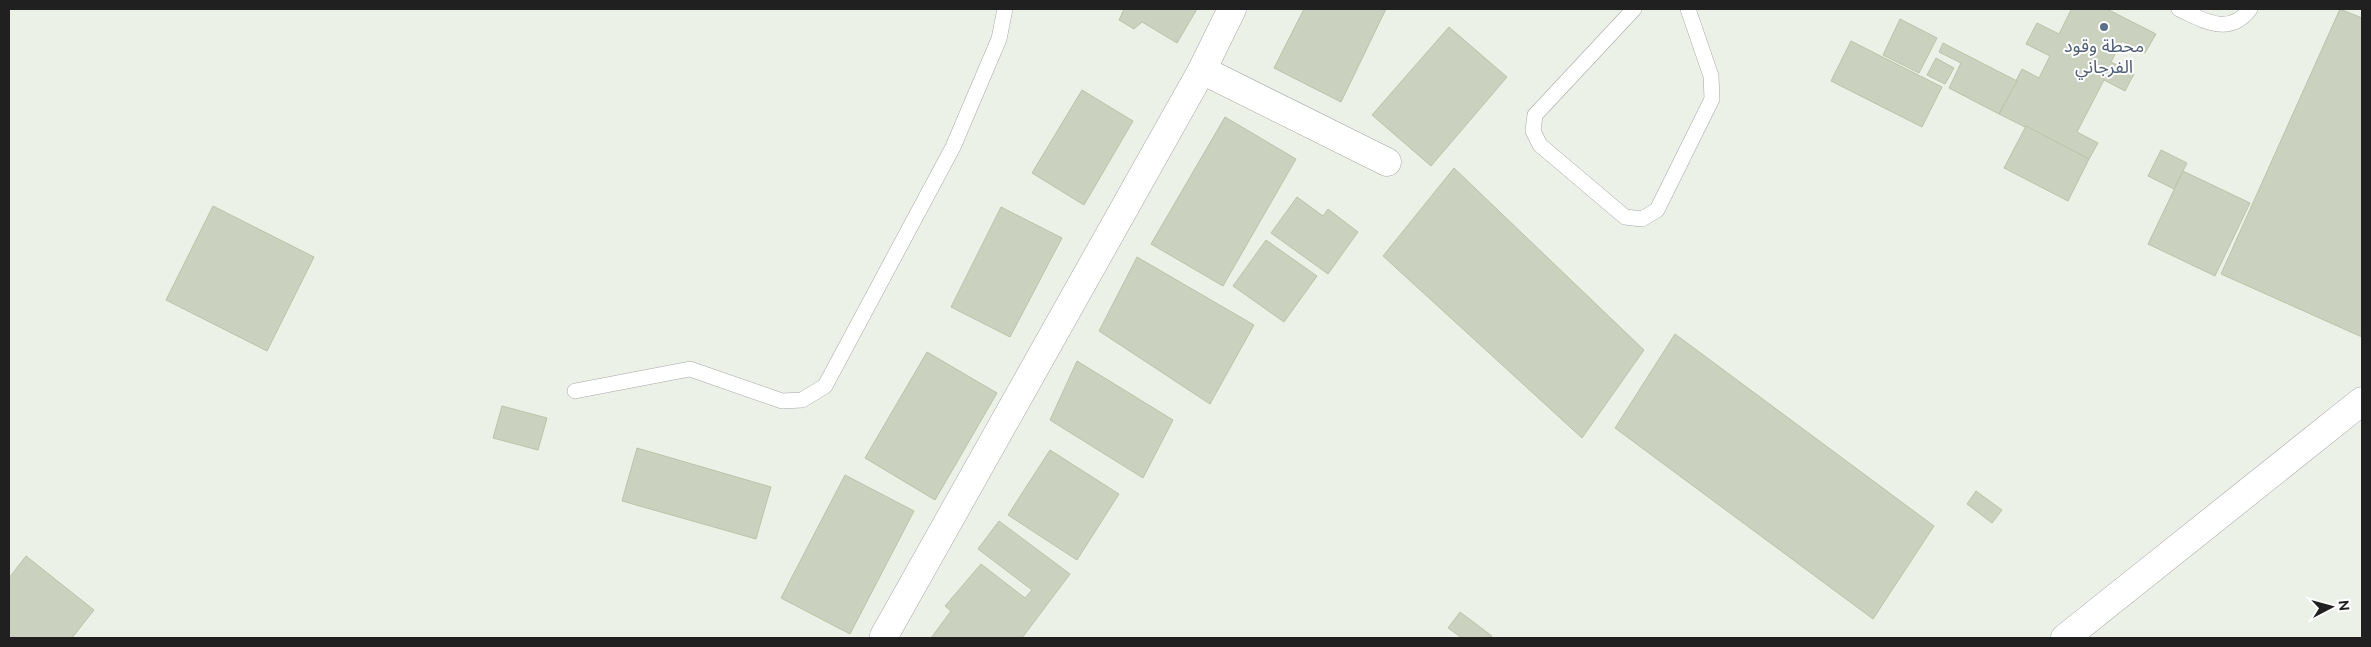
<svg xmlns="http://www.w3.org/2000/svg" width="2371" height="647" font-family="Raleway,'Noto Sans Arabic',sans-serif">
	<rect width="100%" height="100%" fill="#ebf1e6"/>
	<!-- building -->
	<g fill="#cbd1bf" stroke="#bbc3a7">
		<polygon points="1124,9 1197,9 1177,43 1142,22 1134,29 1119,20"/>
		<polygon points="1304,9 1386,9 1341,102 1274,68"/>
		<polygon points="2068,9 2107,9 2156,34 2145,53 2122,41 2111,62 2134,74 2125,91 2104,80 2077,132 2098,143 2089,159 1999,114 2022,69 2039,78 2050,56 2026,44 2037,23 2059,34 2071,10"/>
		<polygon points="2340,9 2362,18 2362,337 2221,274"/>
		<polygon points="1900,19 1937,38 1919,73 1883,55"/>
		<polygon points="1449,27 1507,77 1431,166 1372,115"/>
		<polygon points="1851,41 1942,87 1922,127 1831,81"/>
		<polygon points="1943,43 2017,81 1999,114 1949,88 1961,63 1939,52"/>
		<polygon points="1936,58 1954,68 1945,84 1927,75"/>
		<polygon points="1082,90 1133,121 1084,205 1032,173"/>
		<polygon points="1225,117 1296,159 1223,286 1151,244"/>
		<polygon points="2026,126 2089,159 2068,201 2004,168"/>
		<polygon points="2161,150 2187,163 2174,189 2148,176"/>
		<polygon points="1454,168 1644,350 1582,438 1383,256"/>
		<polygon points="2183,171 2250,203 2215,276 2148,244"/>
		<polygon points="1297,197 1323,216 1328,209 1358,232 1328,274 1271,233"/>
		<polygon points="213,206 314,257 267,351 166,300"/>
		<polygon points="1001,207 1062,238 1010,337 951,307"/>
		<polygon points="1266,240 1317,276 1284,322 1233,286"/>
		<polygon points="1137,257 1254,325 1210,404 1099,331"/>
		<polygon points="1675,334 1934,526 1873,619 1615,428"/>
		<polygon points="927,352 997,393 935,500 865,458"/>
		<polygon points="1077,361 1173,420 1143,478 1050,420"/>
		<polygon points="502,406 547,418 538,450 493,438"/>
		<polygon points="637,448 771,487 756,539 622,501"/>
		<polygon points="1050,450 1119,494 1077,560 1008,515"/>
		<polygon points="845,475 914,511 850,634 781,598"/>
		<polygon points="1976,491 2002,510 1992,523 1967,504"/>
		<polygon points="999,521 1070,574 1022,638 931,638 951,611 945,606 981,564 1025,598 1032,590 978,549"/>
		<polygon points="26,556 94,610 72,638 9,638 9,578"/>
		<polygon points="1460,612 1492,636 1490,638 1462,638 1448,628"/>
	</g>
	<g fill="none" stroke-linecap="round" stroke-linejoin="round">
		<defs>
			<g id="lane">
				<polyline points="1634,9 1535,115 1533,131 1540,145 1625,217 1642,219 1657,210 1712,99 1711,76 1688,9"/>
				<path d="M2179,9C2203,20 2229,37 2250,9"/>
				<polyline points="575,391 690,369 782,401 802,400 825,386 953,147 999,39 1005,9"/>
			</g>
			<g id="street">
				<polyline points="1202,70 1387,162"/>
				<polyline points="884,636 1202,70 1232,9"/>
				<polyline points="2065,638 2362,401"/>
			</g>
		</defs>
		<!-- lane casing -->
		<use href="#lane" stroke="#a7a7a7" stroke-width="16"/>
		<!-- street casing -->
		<use href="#street" stroke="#a7a7a7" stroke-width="29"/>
		<!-- lane -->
		<use href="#lane" stroke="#fff" stroke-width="15"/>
		<!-- street -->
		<use href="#street" stroke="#fff" stroke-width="28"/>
	</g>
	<!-- markers -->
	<circle fill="#5c6f8a" stroke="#fff" stroke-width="2" cx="2104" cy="27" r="5"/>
	<g text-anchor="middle" stroke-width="4" stroke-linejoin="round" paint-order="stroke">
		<!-- service labels -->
		<g font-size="18" fill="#4e5e75" stroke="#fff">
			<text x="2104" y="52">محطة وقود<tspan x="2104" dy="21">الفرجاني</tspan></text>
		</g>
	</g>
	<!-- border -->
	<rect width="2371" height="647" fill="none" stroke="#202020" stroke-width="20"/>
	<!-- north arrow -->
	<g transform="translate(2331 607) rotate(84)" stroke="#ffffff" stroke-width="4" paint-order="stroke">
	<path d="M0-4L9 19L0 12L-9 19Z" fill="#202020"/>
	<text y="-8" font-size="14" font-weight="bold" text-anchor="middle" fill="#202020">N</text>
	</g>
</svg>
